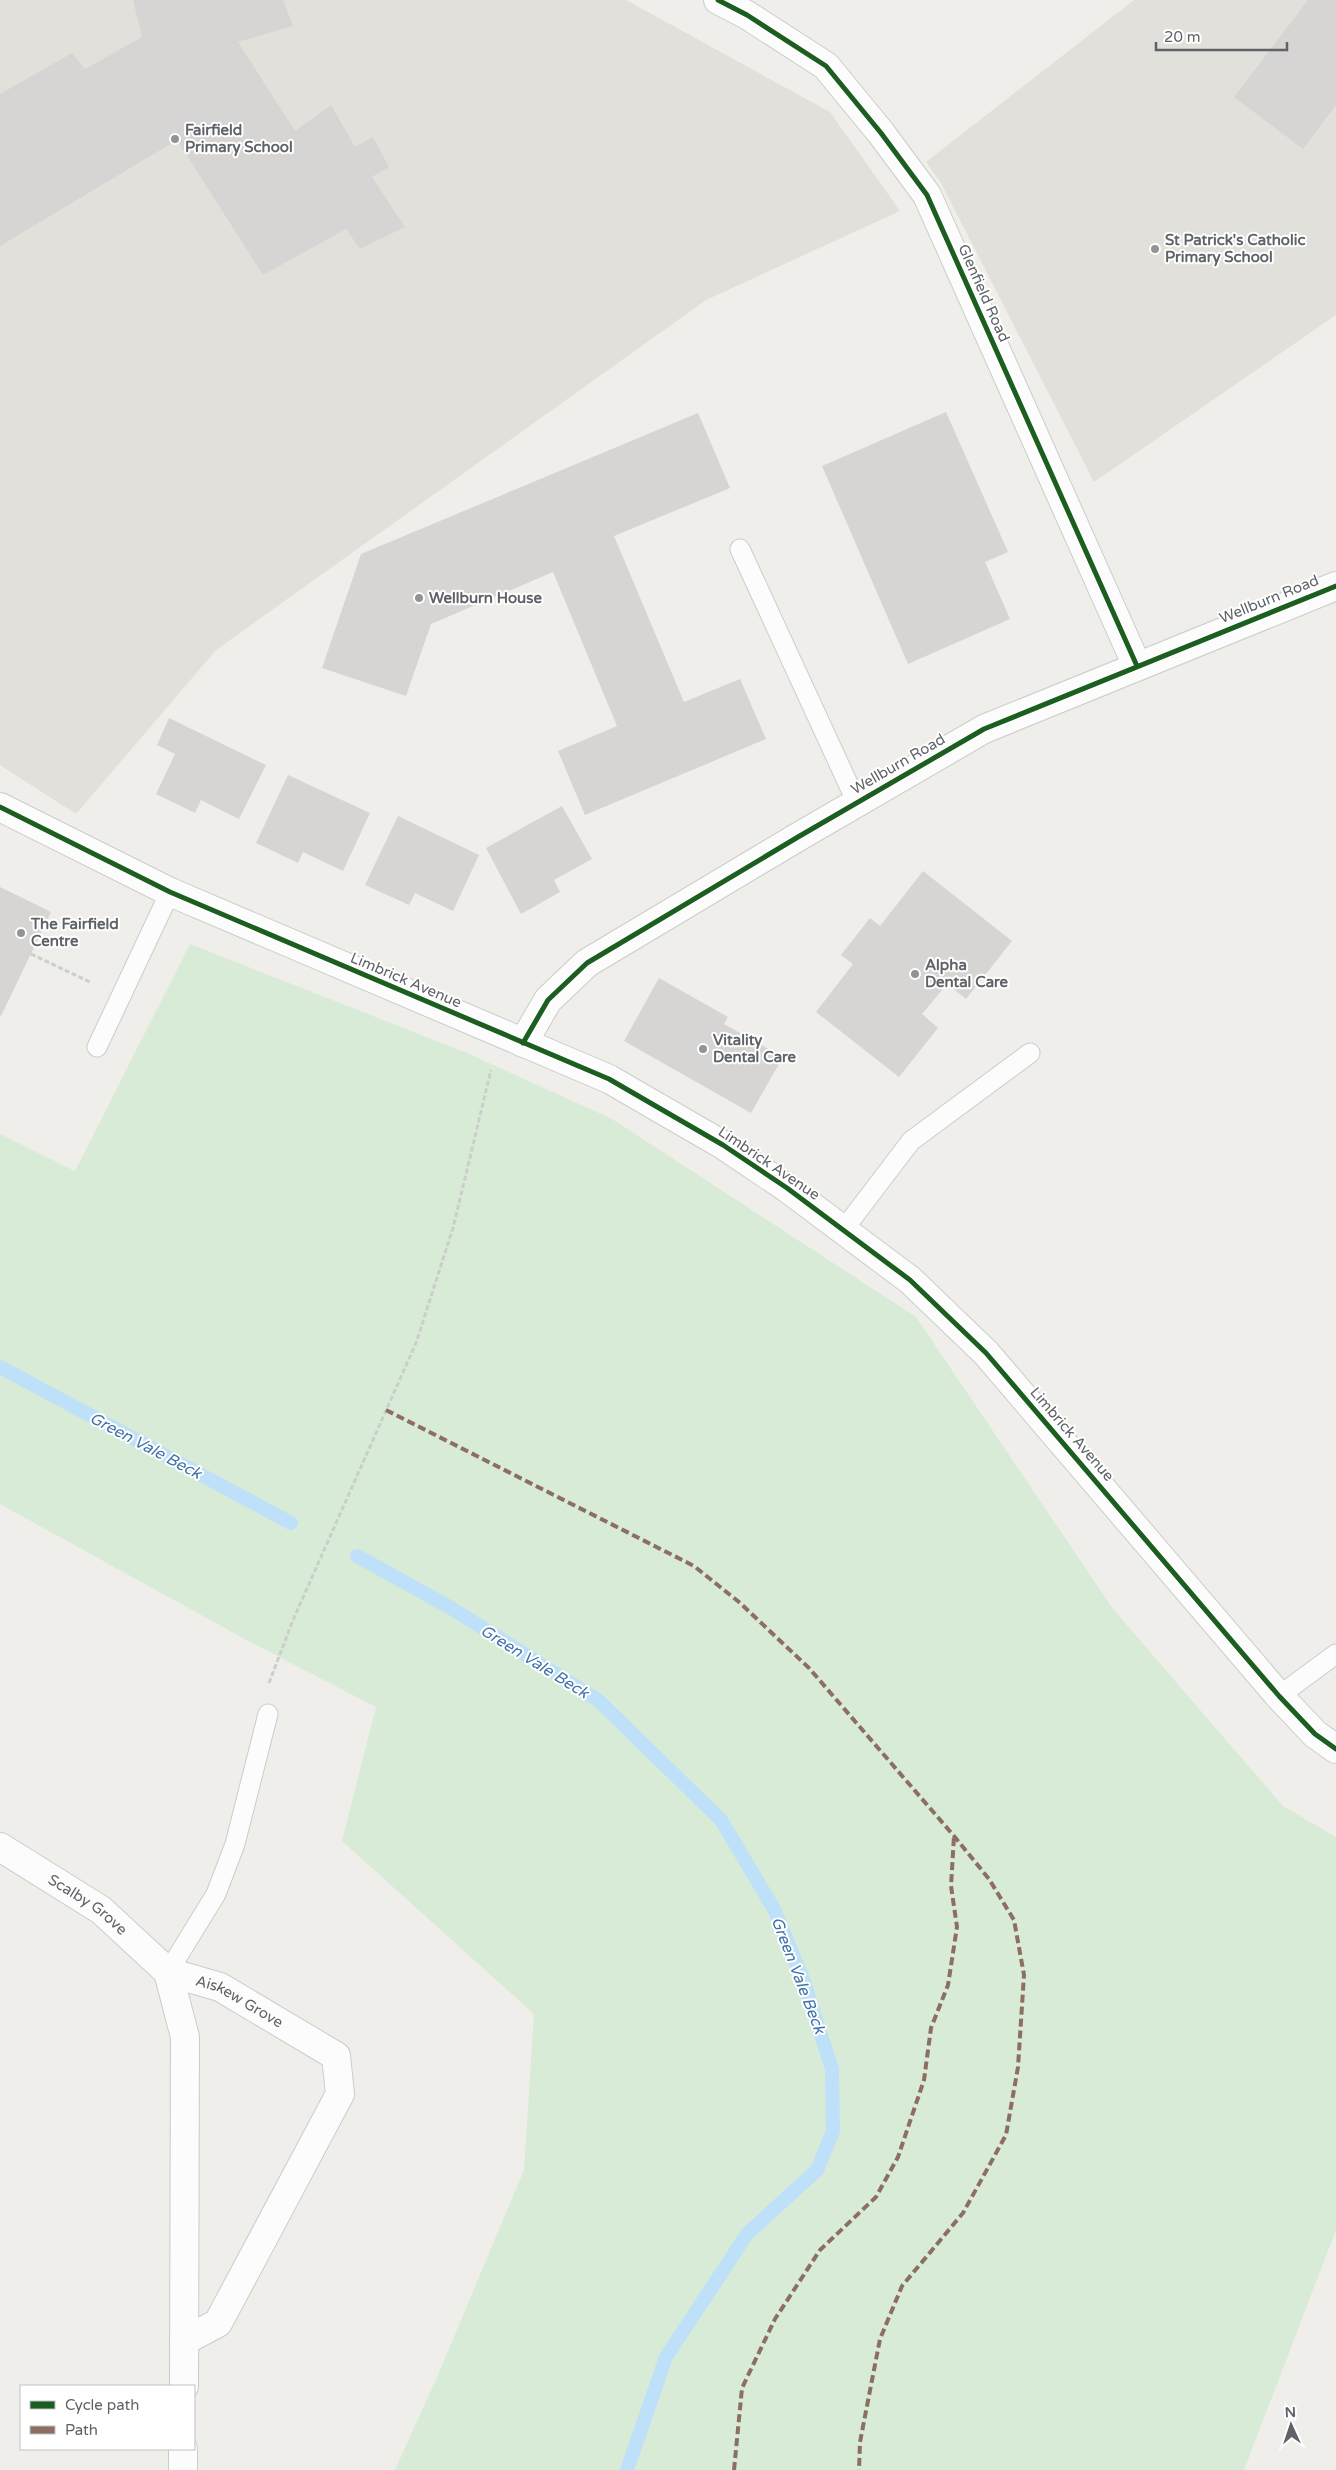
<svg xmlns="http://www.w3.org/2000/svg" width="1336" height="2470" font-family="'Varela Round',sans-serif">
	<rect width="100%" height="100%" fill="#efeeea"/>
	<!-- education -->
	<g fill="#e2e0da">
		<polygon points="0,0 626,0 830,112 900,211 706,300 216,650 76,814 0,765"/>
		<polygon points="1134,0 1336,0 1336,315 1094,482 941,183 926,162"/>
	</g>
	<!-- green -->
	<polygon fill="#d8ebd6" points="190,944 467,1053 612,1119 916,1317 1113,1609 1283,1806 1336,1837 1336,2230 1244,2470 395,2470 438,2375 524,2170 534,2014 342,1841 376,1707 250,1642 0,1504 0,1134 75,1171"/>
	<g fill="none" stroke-linecap="round" stroke-linejoin="round">
		<!-- stream -->
		<g stroke="#bfe0f9" stroke-width="14">
			<polyline points="0,1367 291,1523"/>
			<polyline points="357,1556 451,1608 599,1701 721,1820 774,1909 803,1979 832,2069 833,2131 817,2170 747,2234 666,2357 627,2470"/>
		</g>
	</g>
	<!-- building -->
	<g fill="#d6d5d3">
		<polygon points="133,0 283,0 293,26 238,42 295,131 331,105 355,147 373,137 389,167 372,177 405,227 360,249 346,229 263,275 177,140 0,246 0,94 72,53 85,69 142,37"/>
		<polygon points="1308,0 1336,0 1336,105 1303,149 1234,97"/>
		<polygon points="946,412 1008,552 985,562 1010,619 908,664 822,466"/>
		<polygon points="698,413 730,488 614,536 684,702 740,679 766,739 585,815 558,751 617,726 553,572 431,624 406,696 322,668 361,554"/>
		<polygon points="169,718 266,765 239,819 201,800 195,813 156,794 175,754 157,745"/>
		<polygon points="288,775 370,813 343,871 303,852 298,863 256,843"/>
		<polygon points="562,806 592,859 554,880 560,892 521,914 486,848"/>
		<polygon points="398,816 479,855 453,911 415,893 409,905 365,885"/>
		<polygon points="923,871 1012,941 966,999 947,984 922,1014 938,1028 899,1077 816,1012 853,964 841,955 870,918 880,926"/>
		<polygon points="0,887 51,912 1,1016 0,1015"/>
		<polygon points="659,978 728,1017 724,1024 783,1057 751,1113 624,1041"/>
	</g>
	<g fill="none" stroke-linecap="round" stroke-linejoin="round">
		<defs>
			<g id="lane">
				<polyline points="740,549 857,803"/>
				<polyline points="97,1047 170,892"/>
				<polyline points="844,1229 911,1141 1030,1053"/>
				<polyline points="1279,1696 1336,1654"/>
				<polyline points="168,1972 216,1894 235,1844 268,1714"/>
			</g>
			<g id="street">
				<polyline points="718,0 747,15 826,66 881,133 927,195 1137,666"/>
				<polyline points="0,807 170,892 609,1079 723,1145 787,1188 910,1280 986,1353 1279,1696 1315,1734 1336,1749"/>
				<polyline points="523,1043 548,1000 587,963 798,837 984,729 1336,586"/>
				<path id="s1" d="M0,1847L101,1910L168,1972L220,1987L336,2056L340,2094L218,2323L184,2341"/>
				<polyline points="168,1972 185,2037 184,2386"/>
				<polyline points="183,2470 183,2449"/>
			</g>
		</defs>
		<!-- lane casing -->
		<use href="#lane" stroke="#cbcccc" stroke-width="21"/>
		<!-- street casing -->
		<use href="#street" stroke="#cbcccc" stroke-width="30"/>
		<!-- path -->
		<g stroke="#cacfcc" stroke-width="3" stroke-dasharray="5 2.5" stroke-linecap="butt">
			<polyline points="31,954 92,983"/>
			<polyline points="269,1683 293,1620 416,1343 453,1228 491,1070"/>
		</g>
		<!-- lane -->
		<use href="#lane" stroke="#fdfcfc" stroke-width="19"/>
		<!-- street -->
		<use href="#street" stroke="#fdfcfc" stroke-width="28"/>
		<!-- quiet -->
		<g stroke="#8d6e63" stroke-width="4" stroke-dasharray="8 4" stroke-linecap="butt">
			<polyline points="386,1410 694,1566 739,1602 809,1668 954,1836 989,1879 1014,1920 1024,1975 1018,2067 1006,2135 963,2213 902,2286 880,2339 860,2442 859,2470"/>
			<polyline points="734,2470 742,2388 775,2319 820,2250 876,2197 898,2157 924,2080 931,2028 948,1985 957,1927 951,1886 954,1836"/>
		</g>
		<defs>
			<g id="cycleway">
				<polyline points="718,0 747,15 826,66 881,133 927,195 1137,666"/>
				<polyline points="0,807 170,892 609,1079 723,1145 787,1188 910,1280 986,1353 1279,1696 1315,1734 1336,1749"/>
				<polyline points="523,1043 548,1000 587,963 798,837 984,729 1336,586"/>
			</g>
		</defs>
		<!-- cycleway casing -->
		<use href="#cycleway" stroke="#fff" stroke-width="8"/>
		<!-- cycleway -->
		<use href="#cycleway" stroke="#1b5e20" stroke-width="5"/>
	</g>
	<!-- markers -->
	<g fill="#919496" stroke="#fff" stroke-width="2">
		<circle cx="175" cy="139" r="5"/>
		<circle cx="1155" cy="249" r="5"/>
		<circle cx="419" cy="598" r="5"/>
		<circle cx="21" cy="933" r="5"/>
		<circle cx="915" cy="974" r="5"/>
		<circle cx="703" cy="1049" r="5"/>
	</g>
	<g text-anchor="middle" stroke-width="4" stroke-linejoin="round" paint-order="stroke">
		<!-- poi labels -->
		<g font-size="15" font-weight="bold" fill="#5f6368" stroke="#fff" text-anchor="start">
			<text x="185" y="135">Fairfield<tspan x="185" dy="17">Primary School</tspan></text>
			<text x="1165" y="245">St Patrick's Catholic<tspan x="1165" dy="17">Primary School</tspan></text>
			<text x="429" y="603">Wellburn House</text>
			<text x="31" y="929">The Fairfield<tspan x="31" dy="17">Centre</tspan></text>
			<text x="925" y="970">Alpha<tspan x="925" dy="17">Dental Care</tspan></text>
			<text x="713" y="1045">Vitality<tspan x="713" dy="17">Dental Care</tspan></text>
		</g>
		<!-- street labels -->
		<g font-size="15" fill="#5f6368" stroke="#fff">
			<text transform="translate(984 293) rotate(66)" y="5">Glenfield Road</text>
			<text transform="translate(1269 599) rotate(-22)" y="5">Wellburn Road</text>
			<text transform="translate(898 764) rotate(-30)" y="5">Wellburn Road</text>
			<text transform="translate(406 980) rotate(23)" y="5">Limbrick Avenue</text>
			<text transform="translate(769 1163) rotate(34)" y="5">Limbrick Avenue</text>
			<text transform="translate(1072 1434) rotate(49)" y="5">Limbrick Avenue</text>
			<text dy="5" stroke="none"><textPath href="#s1" startOffset="105">Scalby Grove</textPath></text>
			<text dy="5" stroke="none"><textPath href="#s1" startOffset="288">Aiskew Grove</textPath></text>
		</g>
		<!-- water labels -->
		<g font-size="16" font-style="italic" fill="#4174aa" stroke="#fff">
			<text transform="translate(146 1445) rotate(28)" y="6">Green Vale Beck</text>
			<text transform="translate(535 1661) rotate(32)" y="6">Green Vale Beck</text>
			<text transform="translate(799 1975) rotate(69)" y="6">Green Vale Beck</text>
		</g>
	</g>
	<!-- legend -->
	<rect x="20" y="2385" width="175" height="65" fill="#ffffff" stroke="#bfc1c3"/>
	<rect x="30" y="2401" width="25" height="8" fill="#1b5e20" stroke="#bfc1c3"/>
	<text x="65" y="2410" font-size="15" fill="#5f6368">Cycle path</text>
	<rect x="30" y="2426" width="25" height="8" fill="#8d6e63" stroke="#bfc1c3"/>
	<text x="65" y="2435" font-size="15" fill="#5f6368">Path</text>
	<!-- north arrow -->
	<g transform="translate(1291 2425) rotate(357)" stroke="#ffffff" stroke-width="4" paint-order="stroke">
	<path d="M0-4L9 19L0 12L-9 19Z" fill="#5f6368"/>
	<text y="-8" font-size="14" font-weight="bold" text-anchor="middle" fill="#5f6368">N</text>
	</g>
	<!-- scale -->
	<path d="M1156 42v8h131v-8" fill="none" stroke="#5f6368" stroke-width="2.5"/>
	<text x="1164" y="42" font-size="15" fill="#5f6368" stroke="#ffffff" stroke-width="4" paint-order="stroke">20 m</text>
</svg>
